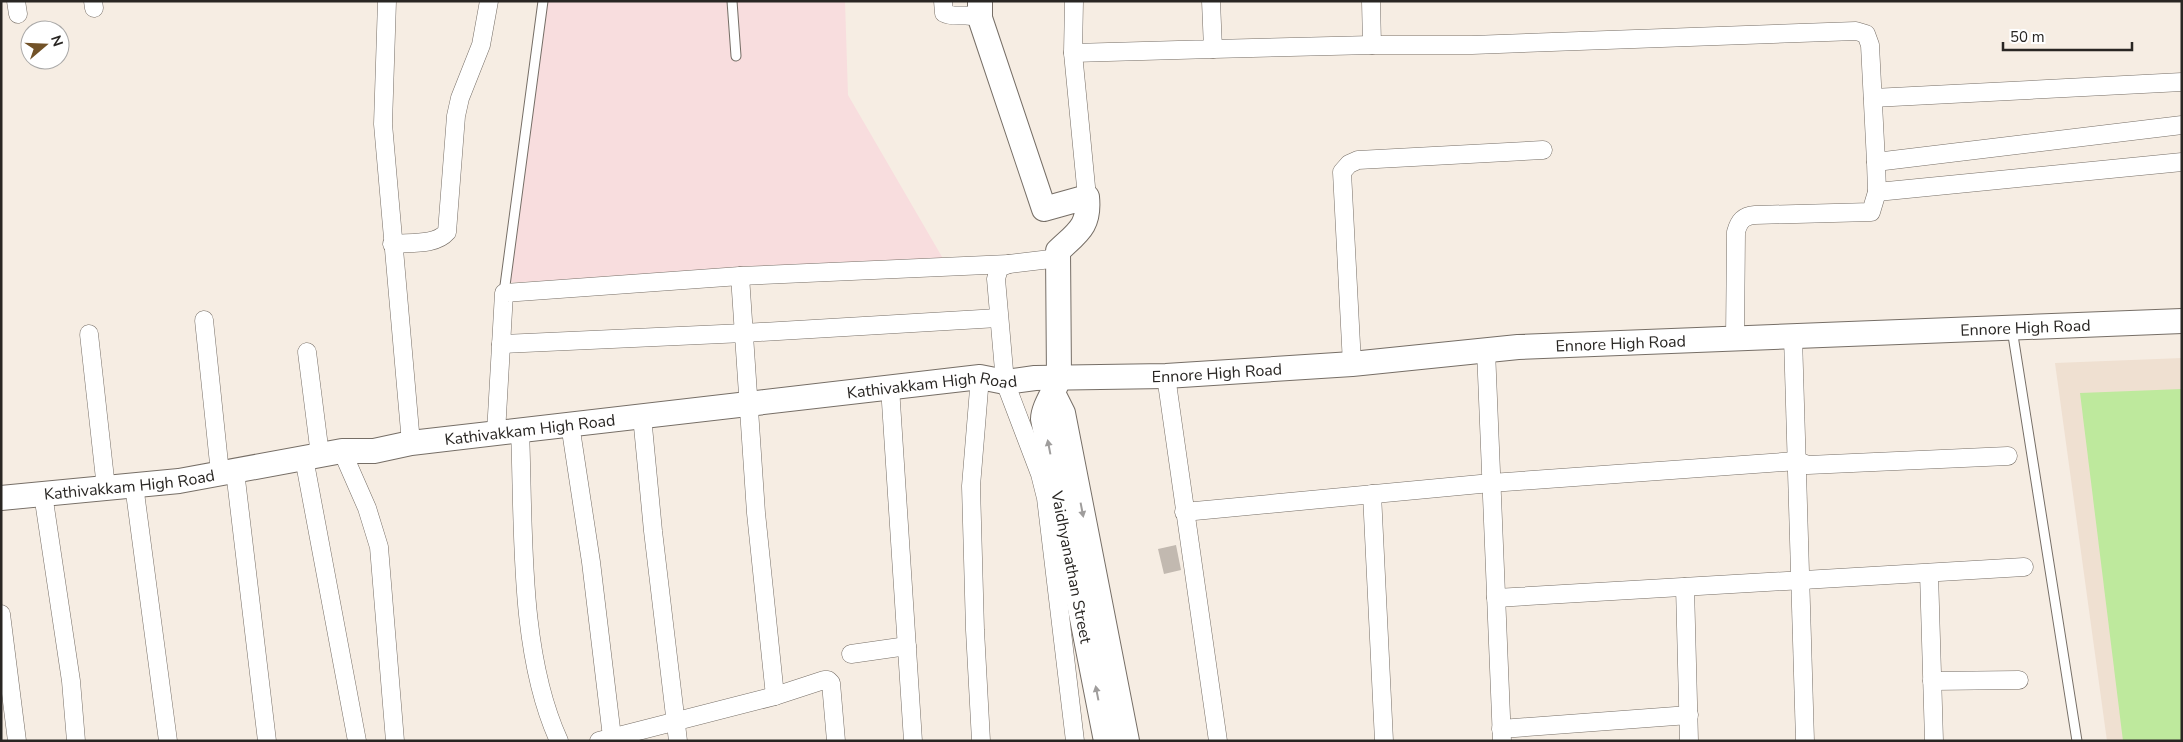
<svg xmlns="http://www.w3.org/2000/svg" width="2183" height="742" font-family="'Nunito Sans',sans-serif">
	<rect width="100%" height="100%" fill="#f6ede3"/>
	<!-- industrial -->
	<polygon fill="#f8ddde" points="538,1 845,1 848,95 945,262 503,283"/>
	<!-- built -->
	<polygon fill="#efe0d1" points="2182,358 2182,741 2107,741 2055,363"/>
	<!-- green -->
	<polygon fill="#bee99d" points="2182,389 2182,741 2123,741 2080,393"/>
	<!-- building -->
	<polygon fill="#c2b9b0" points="1176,545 1181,570 1164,574 1158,549"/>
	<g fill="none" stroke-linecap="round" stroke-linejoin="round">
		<defs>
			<g id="lane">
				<polyline points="732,1 736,56"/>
				<polyline points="504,293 543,1"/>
				<polyline points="2012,329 2077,741"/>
			</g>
			<g id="street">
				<polyline points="16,1 18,14"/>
				<polyline points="93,1 94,8"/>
				<polyline points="387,1 383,124 411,443"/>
				<path d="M943,1L944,13C955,19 968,12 980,18"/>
				<polyline points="1371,1 1372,45 1472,45 1856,31 1866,34 1870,45 1876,162 2182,125"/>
				<polyline points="1213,49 1372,45"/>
				<polyline points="1073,53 1074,1"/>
				<polyline points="1873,98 2182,82"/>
				<polyline points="1877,192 2182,162"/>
				<polyline points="1087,197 1073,53 1213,49 1211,1"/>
				<path d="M392,244C409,242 435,246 447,232L456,116L460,98L481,45L489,1"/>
				<polyline points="1059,258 1009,264 999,268 996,279 1005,382 1040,474 1046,498 1075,741"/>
				<polyline points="740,276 756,513 775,696"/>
				<polyline points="204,320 220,473"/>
				<polyline points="89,334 106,488"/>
				<polyline points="1793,337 1805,741"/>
				<path d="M1735,339L1736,232C1739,221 1743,216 1755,215L1871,212L1877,192L1876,162"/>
				<polyline points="501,344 744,333 998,318"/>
				<polyline points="1486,350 1502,741"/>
				<polyline points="307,352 320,455"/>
				<polyline points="1352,364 1342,172 1349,164 1358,160 1543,150"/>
				<polyline points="1166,376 1218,741"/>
				<polyline points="980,377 971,486 975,630 981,741"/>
				<polyline points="890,387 913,741"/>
				<polyline points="642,416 653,531 678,741"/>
				<polyline points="570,424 591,562 612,737"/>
				<path d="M520,430C524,527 518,652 559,741"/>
				<polyline points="496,433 504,293 740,276 1009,264"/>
				<polyline points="342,451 367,508 379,547 395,741"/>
				<polyline points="304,458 357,741"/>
				<polyline points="235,471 267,741"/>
				<polyline points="134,485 168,741"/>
				<polyline points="43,494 71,681 76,741"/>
				<polyline points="1372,494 1384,741"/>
				<polyline points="1184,512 1491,483 1797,461 1808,465 2008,456"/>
				<polyline points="1929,573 1934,741"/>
				<polyline points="1685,587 1689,741"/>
				<polyline points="1496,598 2024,567"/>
				<polyline points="1,614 17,741"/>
				<polyline points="851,654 907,646"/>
				<polyline points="1932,681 2019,680"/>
				<polyline points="1501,729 1689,715"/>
				<polyline points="599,741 775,696 824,680 828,680 831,683 836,741"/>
			</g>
			<g id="secondary">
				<path id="s1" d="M980,1V18L1044,209L1087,197C1090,226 1078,232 1058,251L1059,378C1055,391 1043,407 1043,419L1106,741"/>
				<polyline points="1054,395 1063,413 1127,741"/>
				<path id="s2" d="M1,498L179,481L342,451H374L411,443L980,377L1005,382L1035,378L1166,376L1352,364L1518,347L2182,321"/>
			</g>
		</defs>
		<!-- lane casing -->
		<use href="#lane" stroke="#766e66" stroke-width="11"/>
		<!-- street casing -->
		<use href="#street" stroke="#766e66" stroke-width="19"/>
		<!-- secondary casing -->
		<use href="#secondary" stroke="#766e66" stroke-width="26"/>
		<!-- lane -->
		<use href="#lane" stroke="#fff" stroke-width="9"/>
		<!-- street -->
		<use href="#street" stroke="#fff" stroke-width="18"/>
		<!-- secondary -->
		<use href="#secondary" stroke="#fff" stroke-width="24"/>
	</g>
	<!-- one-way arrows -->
	<defs><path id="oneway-solid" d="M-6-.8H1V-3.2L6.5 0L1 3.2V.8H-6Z" transform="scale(1.25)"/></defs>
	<g fill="#9f9d9c">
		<use href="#oneway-solid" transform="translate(1049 447) rotate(-101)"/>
		<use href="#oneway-solid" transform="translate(1082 510) rotate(79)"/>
		<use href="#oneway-solid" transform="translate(1097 693) rotate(-101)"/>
	</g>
	<g text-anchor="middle" stroke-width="4" stroke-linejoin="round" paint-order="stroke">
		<!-- street labels -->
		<g font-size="16" fill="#292623" stroke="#fff">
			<text dy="6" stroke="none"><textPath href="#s2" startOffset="2035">Ennore High Road</textPath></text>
			<text dy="6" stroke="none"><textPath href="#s2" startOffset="1630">Ennore High Road</textPath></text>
			<text dy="6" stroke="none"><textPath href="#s2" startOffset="1225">Ennore High Road</textPath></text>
			<text dy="6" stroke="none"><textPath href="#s2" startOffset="939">Kathivakkam High Road</textPath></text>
			<text dy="6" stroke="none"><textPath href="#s2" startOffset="534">Kathivakkam High Road</textPath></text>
			<text dy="6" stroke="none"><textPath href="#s2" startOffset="129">Kathivakkam High Road</textPath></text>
			<text dy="6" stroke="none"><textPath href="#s1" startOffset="650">Vaidhyanathan Street</textPath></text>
		</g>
	</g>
	<!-- border -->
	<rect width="2183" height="742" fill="none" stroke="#292623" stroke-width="5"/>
	<!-- north arrow -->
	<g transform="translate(45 45) rotate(71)"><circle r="24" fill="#ffffff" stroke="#a9a8a7"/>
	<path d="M0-4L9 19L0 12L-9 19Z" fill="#725228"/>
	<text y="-8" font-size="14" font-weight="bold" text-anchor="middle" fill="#292623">N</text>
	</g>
	<!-- scale -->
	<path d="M2003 42v8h129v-8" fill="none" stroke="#292623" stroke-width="2.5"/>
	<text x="2010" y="42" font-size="15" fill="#292623" stroke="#ffffff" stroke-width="4" paint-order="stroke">50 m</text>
</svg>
